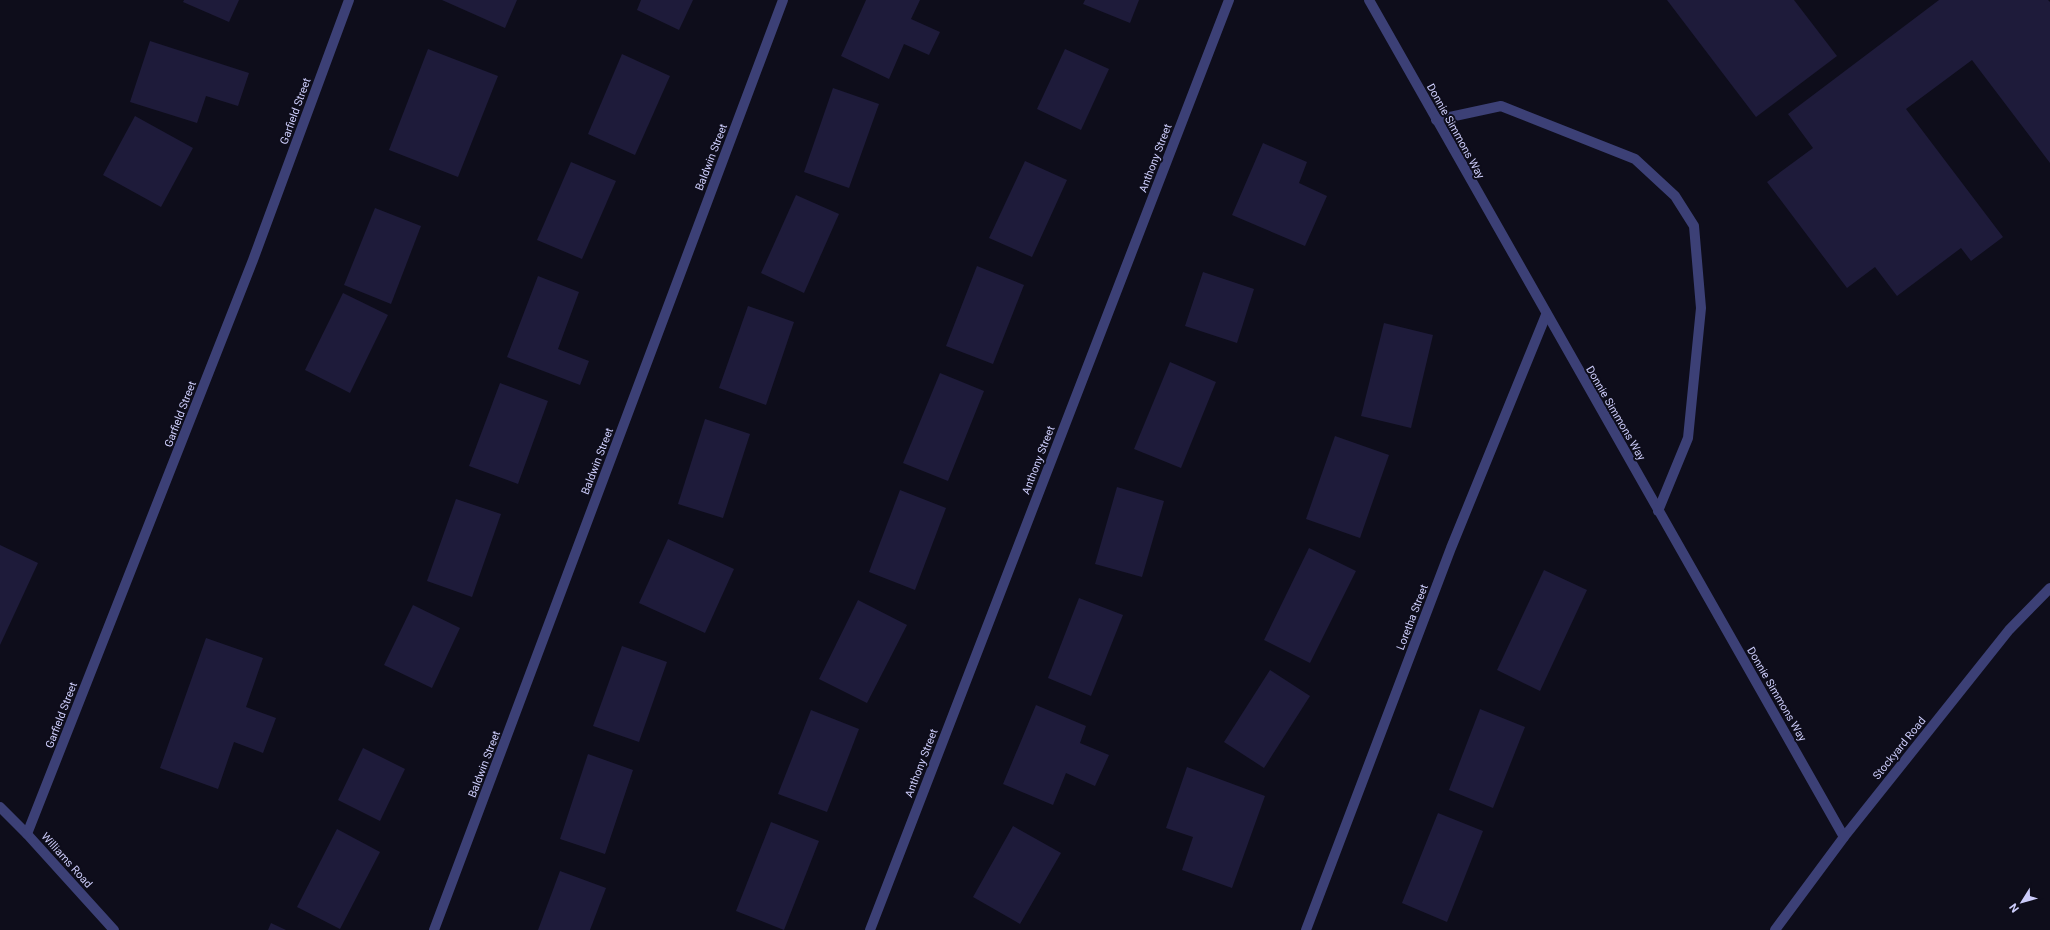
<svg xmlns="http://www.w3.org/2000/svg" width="2050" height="930" font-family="Roboto,sans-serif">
	<rect width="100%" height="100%" fill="#0e0d1b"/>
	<!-- building -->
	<g fill="#1e1b3a">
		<polygon points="184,0 239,0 229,22 183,2"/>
		<polygon points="442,0 517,0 505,28"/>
		<polygon points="641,0 693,0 679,30 637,10"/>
		<polygon points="866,0 920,0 911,19 940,32 929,55 904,44 889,79 841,56"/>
		<polygon points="1085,0 1139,0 1130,23 1083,4"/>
		<polygon points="1667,0 1794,0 1837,56 1756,117"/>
		<polygon points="1939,0 2048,0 2050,2 2050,163 1972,60 1906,109 2003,237 1971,261 1961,248 1897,296 1875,267 1847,288 1767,182 1813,148 1788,114"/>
		<polygon points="150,41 249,73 238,106 206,96 197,123 130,102"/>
		<polygon points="428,49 498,76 458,177 389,150"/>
		<polygon points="1065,49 1109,69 1081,130 1037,109"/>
		<polygon points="622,54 670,76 635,155 588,134"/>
		<polygon points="833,88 879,104 849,188 804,172"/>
		<polygon points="135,116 193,148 161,207 103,175"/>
		<polygon points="1263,143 1307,162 1299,183 1327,196 1305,246 1232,215"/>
		<polygon points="1025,161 1067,180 1032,257 989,238"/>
		<polygon points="571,162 616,181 582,259 537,240"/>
		<polygon points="796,195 839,214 804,293 761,273"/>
		<polygon points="375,208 421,226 391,304 344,285"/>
		<polygon points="977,266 1024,285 993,364 946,346"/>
		<polygon points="1203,272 1254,289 1237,343 1185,326"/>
		<polygon points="538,276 579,292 558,349 589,361 580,385 507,357"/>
		<polygon points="343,293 388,315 350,393 305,370"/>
		<polygon points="748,306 794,322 766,405 719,388"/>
		<polygon points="1384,323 1433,335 1411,428 1361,416"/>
		<polygon points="1170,362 1216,382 1181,468 1134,449"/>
		<polygon points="940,373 984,391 948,481 903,463"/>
		<polygon points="500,383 548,401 518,484 469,466"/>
		<polygon points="705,419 750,434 723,518 678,504"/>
		<polygon points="1335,436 1389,455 1360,538 1306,519"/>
		<polygon points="1117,487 1164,501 1142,577 1095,564"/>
		<polygon points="900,490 946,508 915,590 869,572"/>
		<polygon points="456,499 501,514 472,597 427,581"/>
		<polygon points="668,539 734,569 705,633 639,603"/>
		<polygon points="0,545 38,563 0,645"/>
		<polygon points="1309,548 1356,571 1310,663 1264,640"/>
		<polygon points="1544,570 1587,590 1540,691 1497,670"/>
		<polygon points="1079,598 1123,615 1091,696 1048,678"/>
		<polygon points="858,600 907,625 867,703 819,679"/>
		<polygon points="413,605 460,628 432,688 384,665"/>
		<polygon points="206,638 263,658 246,707 276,718 263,753 234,742 218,789 160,768"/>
		<polygon points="622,646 667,662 639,742 593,726"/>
		<polygon points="1270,670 1310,696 1264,768 1224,742"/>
		<polygon points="1036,705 1086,726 1080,743 1109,755 1095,786 1066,773 1053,805 1003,784"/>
		<polygon points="1480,709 1525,727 1493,808 1449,790"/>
		<polygon points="811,710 859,729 827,812 778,794"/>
		<polygon points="363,748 405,769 380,821 338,800"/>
		<polygon points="588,754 633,770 605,854 560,839"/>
		<polygon points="1187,767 1265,796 1232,888 1182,870 1193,837 1166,828"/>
		<polygon points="1438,813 1483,831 1447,922 1402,903"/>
		<polygon points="771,822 819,841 784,930 736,911"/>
		<polygon points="1013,826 1061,853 1020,924 973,897"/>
		<polygon points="337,829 380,852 340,929 297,907"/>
		<polygon points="560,871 606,888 590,930 538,930"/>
		<polygon points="271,923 286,930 268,930"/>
	</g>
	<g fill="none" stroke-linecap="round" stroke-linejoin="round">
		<!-- minor -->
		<g stroke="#3c4076" stroke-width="10">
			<polyline points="1369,0 1844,837"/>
			<polyline points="1436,120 1501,106 1635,159 1675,196 1694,226 1701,308 1688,438 1658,511"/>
			<polyline points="0,807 27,834 114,930"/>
			<polyline points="27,834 253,260 349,0"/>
			<polyline points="434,930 783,0"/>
			<polyline points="870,930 1229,0"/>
			<polyline points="1306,930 1451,548 1546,315"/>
			<polyline points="1775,930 1844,837 2009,630 2050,588"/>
		</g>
	</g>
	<g text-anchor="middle" stroke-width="4" stroke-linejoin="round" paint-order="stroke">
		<!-- street labels -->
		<g font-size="11" fill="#ccccfa" stroke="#0e0d1b">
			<text transform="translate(295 111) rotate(-70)" y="4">Garfield Street</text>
			<text transform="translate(1456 131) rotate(61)" y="4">Donnie Simmons Way</text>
			<text transform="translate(711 157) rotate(-69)" y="4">Baldwin Street</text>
			<text transform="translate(1155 158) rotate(-69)" y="4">Anthony Street</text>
			<text transform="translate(1616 413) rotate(60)" y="4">Donnie Simmons Way</text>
			<text transform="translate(180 414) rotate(-69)" y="4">Garfield Street</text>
			<text transform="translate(1038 460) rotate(-69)" y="4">Anthony Street</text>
			<text transform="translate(597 461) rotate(-69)" y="4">Baldwin Street</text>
			<text transform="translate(1412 617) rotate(-69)" y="4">Loretha Street</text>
			<text transform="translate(1777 694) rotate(60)" y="4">Donnie Simmons Way</text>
			<text transform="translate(61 715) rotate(-69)" y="4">Garfield Street</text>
			<text transform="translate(1899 748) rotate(-51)" y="4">Stockyard Road</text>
			<text transform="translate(921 763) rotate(-69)" y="4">Anthony Street</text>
			<text transform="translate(484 764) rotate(-69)" y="4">Baldwin Street</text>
			<text transform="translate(67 860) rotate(48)" y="4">Williams Road</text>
		</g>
	</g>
	<!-- north arrow -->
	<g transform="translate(2022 902) rotate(233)" stroke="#0e0d1b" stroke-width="3" paint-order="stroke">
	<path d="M0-3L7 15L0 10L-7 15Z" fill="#ccccfa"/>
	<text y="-6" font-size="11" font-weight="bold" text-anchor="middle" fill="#ccccfa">N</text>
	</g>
</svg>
